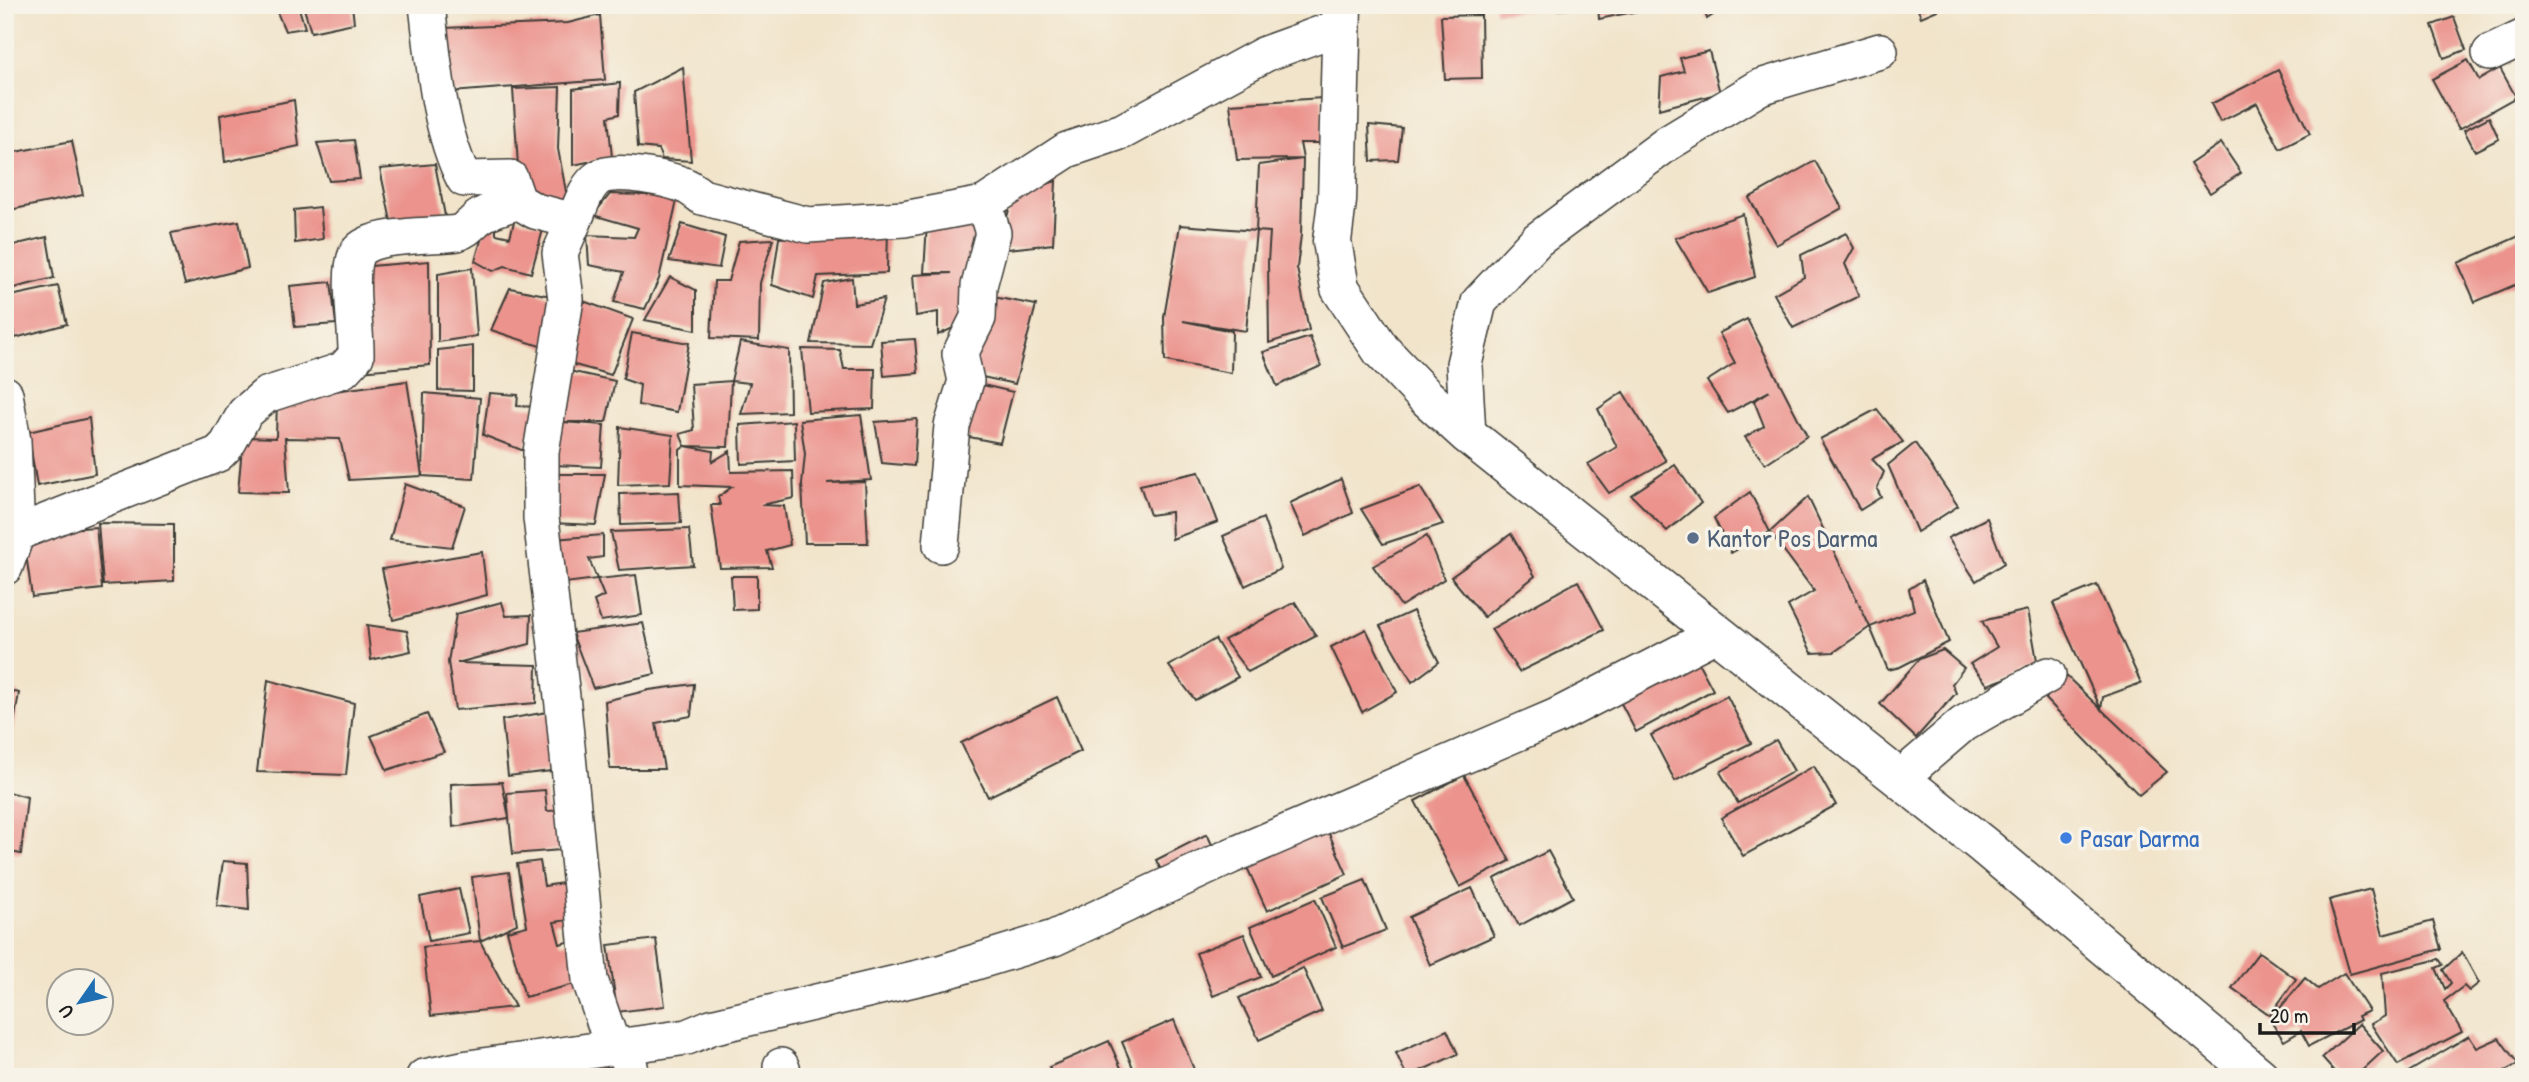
<svg xmlns="http://www.w3.org/2000/svg" width="2529" height="1082" font-family="'Patrick Hand',sans-serif">
	<rect width="100%" height="100%" fill="#f7f3e8"/>
	<filter id="ink" filterUnits="userSpaceOnUse"><feTurbulence type="fractalNoise" baseFrequency=".0143" numOctaves="2"/><feDisplacementMap in="SourceGraphic" scale="14" xChannelSelector="R" yChannelSelector="G"/><feConvolveMatrix kernelMatrix="1 2 1 2 8 2 1 2 1" color-interpolation-filters="sRGB"/></filter>
	<filter id="wash" filterUnits="userSpaceOnUse"><feTurbulence type="fractalNoise" baseFrequency=".00686" numOctaves="4" result="noise"/><feDisplacementMap in="SourceGraphic" scale="28" xChannelSelector="R" yChannelSelector="G"/><feGaussianBlur stdDeviation="1.57" result="paint"/><feColorMatrix in="noise" values="0 0 0 0 0 0 0 0 0 0 0 0 0 0 0 0 0 1.4 0 .05"/><feComposite in="paint" operator="in"/></filter>
	<g filter="url(#wash)">
		<rect width="100%" height="100%" fill="#f1e4ca"/>
		<g id="blocks">
			<!-- building -->
			<g fill="#eb938c">
				<polygon points="274,5 298,5 305,28 285,31"/>
				<polygon points="303,5 352,5 354,23 311,32"/>
				<polygon points="1495,5 1571,5 1571,9 1495,12"/>
				<polygon points="1598,5 1637,5 1638,11 1599,19"/>
				<polygon points="1703,5 1728,5 1707,19"/>
				<polygon points="1916,5 1949,5 1921,17"/>
				<polygon points="600,15 605,80 452,92 443,28 568,23"/>
				<polygon points="1481,15 1482,78 1445,79 1441,16"/>
				<polygon points="2454,17 2466,50 2444,58 2432,25"/>
				<polygon points="1709,51 1720,93 1659,109 1661,77 1684,71 1680,58"/>
				<polygon points="2468,60 2479,80 2500,68 2516,97 2459,129 2432,79"/>
				<polygon points="683,67 691,161 662,159 658,149 638,147 634,92"/>
				<polygon points="2278,70 2310,134 2280,149 2257,103 2220,122 2211,104"/>
				<polygon points="620,83 619,114 608,117 612,157 573,165 573,89"/>
				<polygon points="560,87 558,149 568,202 537,201 519,181 513,89"/>
				<polygon points="1322,98 1324,143 1300,143 1303,159 1301,235 1297,268 1309,330 1269,343 1268,262 1270,232 1256,231 1259,165 1303,159 1237,160 1230,104"/>
				<polygon points="294,100 299,146 225,162 220,115"/>
				<polygon points="2489,117 2499,139 2475,151 2464,130"/>
				<polygon points="1369,125 1402,128 1398,160 1371,161"/>
				<polygon points="354,140 360,179 329,181 317,143"/>
				<polygon points="72,141 83,195 5,211 5,154"/>
				<polygon points="2221,143 2241,173 2210,193 2190,164"/>
				<polygon points="1815,161 1842,208 1776,245 1749,198"/>
				<polygon points="435,164 446,221 392,226 380,169"/>
				<polygon points="1056,181 1053,244 998,250 1013,195"/>
				<polygon points="610,194 678,196 659,279 645,309 614,302 624,272 589,265 587,235 634,237 638,228 593,215"/>
				<polygon points="320,207 323,239 295,243 294,210"/>
				<polygon points="1743,214 1755,277 1708,293 1675,238"/>
				<polygon points="515,218 544,226 531,273 505,266 493,271 475,261 486,223 496,221 496,234 510,237"/>
				<polygon points="239,221 248,268 185,284 171,233"/>
				<polygon points="981,221 964,323 938,335 938,312 916,316 913,275 952,273 924,273 927,223"/>
				<polygon points="682,224 725,237 719,268 669,261"/>
				<polygon points="1180,225 1256,231 1246,331 1183,321 1232,331 1231,373 1165,361 1164,317"/>
				<polygon points="888,229 887,273 818,276 813,299 772,285 779,238"/>
				<polygon points="1846,233 1854,248 1845,264 1859,296 1793,328 1774,294 1804,277 1801,255"/>
				<polygon points="2519,236 2524,247 2524,281 2475,302 2458,263"/>
				<polygon points="47,237 54,278 10,289 5,271 5,247"/>
				<polygon points="773,239 760,283 759,340 711,338 714,281 728,281 739,241"/>
				<polygon points="429,261 430,365 360,371 359,267"/>
				<polygon points="472,268 477,336 438,342 438,274"/>
				<polygon points="670,277 696,290 696,330 645,320"/>
				<polygon points="852,278 854,304 884,299 870,344 811,343 824,283"/>
				<polygon points="331,282 336,324 295,327 290,286"/>
				<polygon points="58,286 67,324 15,338 6,297"/>
				<polygon points="510,288 556,297 546,348 491,330"/>
				<polygon points="988,296 1036,305 1015,384 973,375"/>
				<polygon points="572,297 633,319 611,375 560,361"/>
				<polygon points="1747,319 1807,436 1765,464 1745,437 1764,426 1754,401 1770,391 1728,413 1707,381 1735,363 1719,333"/>
				<polygon points="632,333 689,343 677,412 638,405 640,385 623,379"/>
				<polygon points="1310,337 1321,366 1277,386 1263,352"/>
				<polygon points="915,339 918,373 884,376 881,341"/>
				<polygon points="740,342 789,350 790,412 741,414 750,383 731,381"/>
				<polygon points="473,346 473,391 438,390 438,350"/>
				<polygon points="802,349 840,350 844,369 875,369 874,409 808,412"/>
				<polygon points="560,369 615,381 606,422 562,422 604,425 601,467 554,465"/>
				<polygon points="407,381 422,476 349,480 340,439 285,438 289,493 238,492 243,437 276,438 277,399"/>
				<polygon points="731,381 728,447 685,446 680,434 694,430 691,384"/>
				<polygon points="974,383 1013,392 1000,443 959,435"/>
				<polygon points="1623,392 1666,461 1609,493 1588,464 1617,447 1598,409"/>
				<polygon points="424,393 480,398 474,479 422,476"/>
				<polygon points="489,393 518,395 517,406 539,407 524,451 483,435"/>
				<polygon points="1877,409 1903,442 1872,459 1884,472 1877,489 1881,497 1860,510 1820,439"/>
				<polygon points="861,415 871,480 827,483 865,482 868,543 805,543 802,484 805,454 800,420"/>
				<polygon points="89,418 95,474 37,486 28,432"/>
				<polygon points="917,419 914,466 882,463 875,422"/>
				<polygon points="794,421 795,461 741,464 740,425"/>
				<polygon points="620,427 673,435 670,483 618,485"/>
				<polygon points="1915,443 1958,506 1917,532 1888,465"/>
				<polygon points="685,446 713,451 712,462 730,451 731,472 793,471 794,498 761,505 784,506 790,545 767,551 772,567 720,568 711,505 720,505 718,497 732,487 680,485 680,450"/>
				<polygon points="1675,465 1701,503 1667,531 1631,495"/>
				<polygon points="1199,472 1218,522 1172,539 1171,512 1150,515 1140,485"/>
				<polygon points="550,474 605,474 596,525 550,523"/>
				<polygon points="1341,479 1353,513 1305,536 1290,503"/>
				<polygon points="405,484 465,506 452,547 390,540"/>
				<polygon points="1420,487 1443,524 1383,544 1361,509"/>
				<polygon points="679,492 681,523 621,525 620,494"/>
				<polygon points="1750,492 1770,532 1731,553 1714,518"/>
				<polygon points="1808,497 1870,627 1834,652 1812,653 1788,606 1814,591 1770,532"/>
				<polygon points="1263,518 1281,569 1245,586 1223,536"/>
				<polygon points="1987,518 2004,563 1976,581 1948,538"/>
				<polygon points="98,523 174,524 174,581 103,585"/>
				<polygon points="96,527 102,589 32,597 23,532"/>
				<polygon points="689,529 693,565 619,570 611,532"/>
				<polygon points="1511,534 1535,576 1484,617 1451,577"/>
				<polygon points="603,535 603,557 589,559 597,579 557,584 554,539"/>
				<polygon points="1427,536 1444,579 1401,606 1373,566"/>
				<polygon points="482,552 487,595 393,620 382,569"/>
				<polygon points="636,575 642,615 601,621 594,601 604,596 597,579"/>
				<polygon points="731,576 757,576 757,609 733,610"/>
				<polygon points="1923,580 1949,642 1900,667 1888,670 1870,627 1914,610 1909,589"/>
				<polygon points="1578,581 1604,630 1519,672 1491,629"/>
				<polygon points="2097,585 2141,683 2103,697 2101,709 2053,603"/>
				<polygon points="502,602 506,616 531,615 530,644 457,663 537,665 536,703 455,710 448,662 456,614"/>
				<polygon points="1295,602 1316,636 1248,672 1224,640"/>
				<polygon points="2028,610 2038,666 1988,685 1970,664 1997,647 1982,621"/>
				<polygon points="1413,611 1439,662 1412,682 1380,626"/>
				<polygon points="643,623 655,674 593,688 572,633"/>
				<polygon points="367,625 407,631 411,651 371,660"/>
				<polygon points="1366,629 1397,692 1362,712 1331,647"/>
				<polygon points="1215,639 1238,677 1195,700 1169,666"/>
				<polygon points="1691,649 1713,690 1636,732 1614,690"/>
				<polygon points="1943,650 1964,668 1952,684 1956,693 1916,738 1880,704 1919,659"/>
				<polygon points="2060,670 2167,772 2139,795 2046,699"/>
				<polygon points="268,680 354,703 346,775 257,772"/>
				<polygon points="694,684 691,716 656,723 664,769 610,769 605,701 649,690"/>
				<polygon points="5,689 19,693 9,753 5,752"/>
				<polygon points="1727,696 1751,743 1675,781 1651,735"/>
				<polygon points="1057,697 1081,751 988,797 961,743"/>
				<polygon points="553,711 560,770 508,776 502,720"/>
				<polygon points="427,714 444,752 387,770 371,736"/>
				<polygon points="1776,740 1794,771 1738,803 1720,772"/>
				<polygon points="1814,766 1836,805 1743,856 1721,818"/>
				<polygon points="1464,775 1510,861 1460,887 1415,801"/>
				<polygon points="502,782 509,818 507,793 545,790 547,811 568,810 572,849 513,854 509,818 453,827 451,784"/>
				<polygon points="5,791 27,797 21,854 5,851"/>
				<polygon points="1326,827 1347,874 1267,911 1245,863"/>
				<polygon points="1207,834 1216,853 1165,878 1156,860"/>
				<polygon points="1548,851 1573,897 1519,926 1494,879"/>
				<polygon points="223,861 247,863 249,910 217,906"/>
				<polygon points="540,861 544,886 570,882 576,919 554,922 560,944 578,939 590,980 525,997 507,931 527,926 517,864"/>
				<polygon points="509,872 517,924 480,941 515,1007 431,1016 423,947 480,941 472,877"/>
				<polygon points="1365,880 1386,930 1343,947 1322,897"/>
				<polygon points="1472,888 1494,936 1430,965 1409,917"/>
				<polygon points="459,889 469,933 429,941 420,897"/>
				<polygon points="2371,889 2383,935 2433,921 2441,949 2350,974 2329,900"/>
				<polygon points="1315,899 1336,947 1271,976 1250,927"/>
				<polygon points="1244,934 1261,977 1213,996 1196,953"/>
				<polygon points="656,939 665,1006 617,1012 608,945"/>
				<polygon points="2259,952 2296,979 2270,1015 2232,988"/>
				<polygon points="2462,952 2479,983 2469,991 2464,986 2444,1001 2462,1032 2398,1065 2371,1024 2385,1016 2382,973 2439,959 2443,965 2436,968 2445,989 2451,983 2443,970"/>
				<polygon points="1303,968 1322,1011 1259,1040 1239,998"/>
				<polygon points="2344,973 2369,1011 2358,1016 2360,1020 2309,1046 2301,1031 2284,1041 2270,1020 2305,978 2318,989"/>
				<polygon points="1174,1020 1195,1072 1183,1077 1137,1077 1122,1042"/>
				<polygon points="2359,1024 2383,1051 2355,1077 2339,1077 2322,1058"/>
				<polygon points="1447,1030 1458,1054 1407,1077 1396,1053"/>
				<polygon points="2469,1036 2477,1048 2499,1038 2518,1064 2494,1077 2407,1077 2405,1074"/>
				<polygon points="1109,1041 1125,1077 1054,1077 1049,1067"/>
				<polygon points="606,1048 611,1077 527,1077"/>
			</g>
		</g>
	</g>
	<g filter="url(#ink)">
		<use href="#blocks" fill-opacity="0" stroke="#3c3a36" stroke-width="2"/>
		<g fill="none" stroke-linecap="round" stroke-linejoin="round">
			<defs>
				<g id="minor">
					<path d="M427,5C434,63 438,127 464,179L510,178L518,201L535,211L574,221C580,208 585,187 598,178C614,167 671,179 688,187C693,190 698,194 702,197L808,225L904,219L984,204L1067,150L1123,131L1265,54L1342,26"/>
					<polyline points="2490,53 2524,37"/>
					<polyline points="574,221 560,253 566,299 541,452 541,518 563,705 590,980 613,1047"/>
					<polyline points="5,394 13,441 17,533 5,567"/>
					<polyline points="1468,435 1464,364 1479,302 1537,240 1668,143 1760,87 1880,51"/>
					<path d="M17,533L218,454L227,445L245,413L266,395L343,370L356,356C357,330 347,276 356,255C365,232 435,237 457,233C467,230 471,224 478,218C488,210 506,206 518,201"/>
					<polyline points="941,545 952,426 966,381 960,354 978,318 979,286 993,233 984,204"/>
					<polyline points="1900,778 1963,724 2048,675"/>
					<polyline points="626,1045 632,1077"/>
					<polyline points="781,1066 785,1077"/>
					<polyline points="424,1077 462,1069 687,1037 711,1027 943,972 1054,938 1231,856 1557,716 1718,633"/>
				</g>
				<polyline id="trunk" points="1342,5 1337,201 1332,241 1340,288 1381,350 1425,396 1468,435 1983,845 2260,1077"/>
			</defs>
			<!-- minor casing -->
			<use href="#minor" stroke="#3c3a36" stroke-width="38"/>
			<!-- trunk casing -->
			<use href="#trunk" stroke="#3c3a36" stroke-width="41"/>
			<!-- minor -->
			<use href="#minor" stroke="#fff" stroke-width="35"/>
			<!-- trunk -->
			<use href="#trunk" stroke="#fff" stroke-width="38"/>
		</g>
	</g>
	<!-- markers -->
	<circle fill="#5c6f8a" stroke="#f7f3e8" stroke-width="2.5" cx="1693" cy="538" r="7"/>
	<circle fill="#3f7fe0" stroke="#f7f3e8" stroke-width="2.5" cx="2066" cy="838" r="7"/>
	<g text-anchor="middle" stroke-width="7" stroke-linejoin="round" paint-order="stroke">
		<!-- service labels -->
		<g font-size="26" fill="#4e5e75" stroke="#f7f3e8" text-anchor="start">
			<text x="1707" y="547">Kantor Pos Darma</text>
		</g>
		<!-- shop labels -->
		<g font-size="26" fill="#366cbe" stroke="#f7f3e8" text-anchor="start">
			<text x="2080" y="847">Pasar Darma</text>
		</g>
	</g>
	<!-- margin -->
	<rect width="2529" height="1082" fill="none" stroke="#f7f3e8" stroke-width="28"/>
	<!-- north arrow -->
	<g transform="translate(80 1002) rotate(236)"><circle r="33" fill="#f7f3e8" stroke="#9f9d96" stroke-width="2"/>
	<path d="M0-5L12 26L0 18L-12 26Z" fill="#1f6fb2"/>
	<text y="-10" font-size="19" font-weight="bold" text-anchor="middle" fill="#1c1c1c">U</text>
	</g>
	<!-- scale -->
	<path d="M2260 1023v10h94v-10" fill="none" stroke="#1c1c1c" stroke-width="3.5"/>
	<text x="2270" y="1023" font-size="21" fill="#1c1c1c" stroke="#f7f3e8" stroke-width="5" paint-order="stroke">20 m</text>
</svg>
